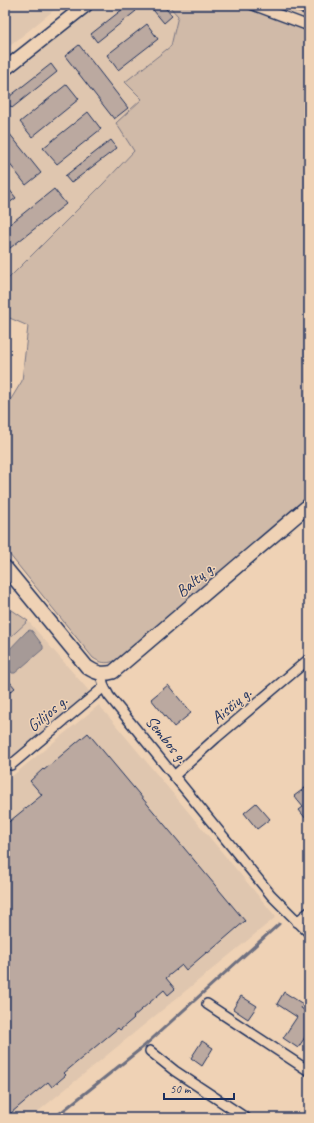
<svg xmlns="http://www.w3.org/2000/svg" width="314" height="1123" font-family="Caveat,sans-serif">
	<rect width="100%" height="100%" fill="#efd2b5"/>
	<filter id="ink" filterUnits="userSpaceOnUse"><feTurbulence type="fractalNoise" baseFrequency=".025" numOctaves="2"/><feDisplacementMap in="SourceGraphic" scale="8" xChannelSelector="R" yChannelSelector="G"/><feConvolveMatrix kernelMatrix="1 2 1 2 8 2 1 2 1" color-interpolation-filters="sRGB"/></filter>
	<g filter="url(#ink)">
		<!-- built -->
		<g fill="#dfc6af">
			<polygon points="5,5 60,5 5,50"/>
			<polygon points="99,5 168,5 178,16 171,46 125,82 143,99 134,151 103,184 5,282 5,80"/>
			<polygon points="243,5 309,5 309,31"/>
			<polygon points="28,621 89,691 5,767 5,642"/>
			<polygon points="99,705 276,917 30,1118 5,1118 5,782"/>
		</g>
		<!-- green -->
		<g fill="#d0baa8" stroke="#767483">
			<path d="M168,5H243L309,31V497L124,655C113,663 105,666 93,658L5,549V406L8,404L22,381L28,326L5,316V282L103,184L134,151L116,123L142,99L125,82L171,46L178,16Z"/>
			<polygon points="12,610 28,621 5,642 5,616"/>
		</g>
		<!-- water -->
		<polygon fill="#a69a97" stroke="#6e6f80" points="30,630 32,631 43,646 43,649 15,673 12,673 5,664 5,654 27,631"/>
		<g fill="none" stroke-linecap="round" stroke-linejoin="round">
			<!-- stream -->
			<g stroke="#6e6f80" stroke-width="3">
				<polyline points="307,902 309,900"/>
				<polyline points="54,1118 143,1047 279,924"/>
			</g>
		</g>
		<!-- building -->
		<g fill="#bba9a0" stroke="#1b2f5e">
			<polygon points="128,5 131,5 136,11 97,42 91,34"/>
			<polygon points="149,5 163,5 172,16 164,23"/>
			<polygon points="282,5 309,5 309,16 282,6"/>
			<polygon points="147,24 158,39 118,70 107,55"/>
			<polygon points="79,45 128,108 114,119 65,56"/>
			<polygon points="51,64 57,72 12,108 5,100"/>
			<polygon points="67,84 79,99 32,137 20,122"/>
			<polygon points="88,112 101,129 57,164 43,148"/>
			<polygon points="5,128 41,173 26,185 5,158"/>
			<polygon points="111,140 117,148 71,183 65,176"/>
			<polygon points="5,184 16,198 5,206"/>
			<polygon points="54,189 66,204 5,252 5,228"/>
			<polygon points="5,676 15,688 5,696"/>
			<polygon points="168,685 191,713 174,727 151,699"/>
			<polygon points="88,733 245,921 208,953 207,952 186,970 182,965 166,978 175,989 168,995 164,990 133,1017 134,1018 120,1030 118,1028 64,1073 66,1075 52,1087 48,1082 5,1118 5,825 42,795 30,781 43,769 44,770"/>
			<polygon points="309,785 309,823 299,810 303,807 294,796"/>
			<polygon points="256,803 270,819 257,829 244,813"/>
			<polygon points="284,992 303,1004 301,1008 309,1013 309,1031 298,1048 283,1038 297,1017 277,1004"/>
			<polygon points="241,996 257,1006 248,1019 233,1009"/>
			<polygon points="202,1041 213,1048 202,1066 191,1058"/>
		</g>
		<g fill="none" stroke-linecap="round" stroke-linejoin="round">
			<defs>
				<g id="street">
					<polyline points="253,5 309,26"/>
					<polyline points="101,674 104,687 109,696 271,895 309,933"/>
					<polyline points="11,765 104,687"/>
					<polyline points="174,776 216,738 309,659"/>
					<polyline points="297,922 309,912"/>
					<polyline points="207,1004 309,1071"/>
					<polyline points="150,1051 175,1071 246,1118"/>
				</g>
				<g id="secondary">
					<polyline points="5,69 86,5"/>
					<path d="M5,567L87,667C96,673 102,675 113,672L309,505"/>
				</g>
			</defs>
			<!-- street casing -->
			<use href="#street" stroke="#1b2f5e" stroke-width="12"/>
			<!-- secondary casing -->
			<use href="#secondary" stroke="#1b2f5e" stroke-width="16"/>
			<!-- street -->
			<use href="#street" stroke="#efd2b5" stroke-width="9"/>
			<!-- secondary -->
			<use href="#secondary" stroke="#efd2b5" stroke-width="13"/>
		</g>
	</g>
	<g text-anchor="middle" stroke-width="3" stroke-linejoin="round" paint-order="stroke">
		<!-- street labels -->
		<g font-size="17" fill="#1b2f5e" stroke="#efd2b5">
			<text transform="translate(195 579) rotate(-40)" y="6">Baltų g.</text>
			<text transform="translate(231 705) rotate(-40)" y="6">Aisčių g.</text>
			<text transform="translate(47 713) rotate(-40)" y="6">Gilijos g.</text>
			<text transform="translate(167 739) rotate(51)" y="6">Sembos g.</text>
		</g>
	</g>
	<!-- margin -->
	<rect width="314" height="1123" fill="none" stroke="#efd2b5" stroke-width="20"/>
	<rect x="10" y="10" width="294" height="1103" fill="none" stroke="#1b2f5e" stroke-width="1.5" filter="url(#ink)"/>
	<!-- scale -->
	<path d="M164 1093v6h70v-6" fill="none" stroke="#1b2f5e" stroke-width="2"/>
	<text x="170" y="1093" font-size="12" fill="#1b2f5e" stroke="#efd2b5" stroke-width="3" paint-order="stroke">50 m</text>
</svg>
